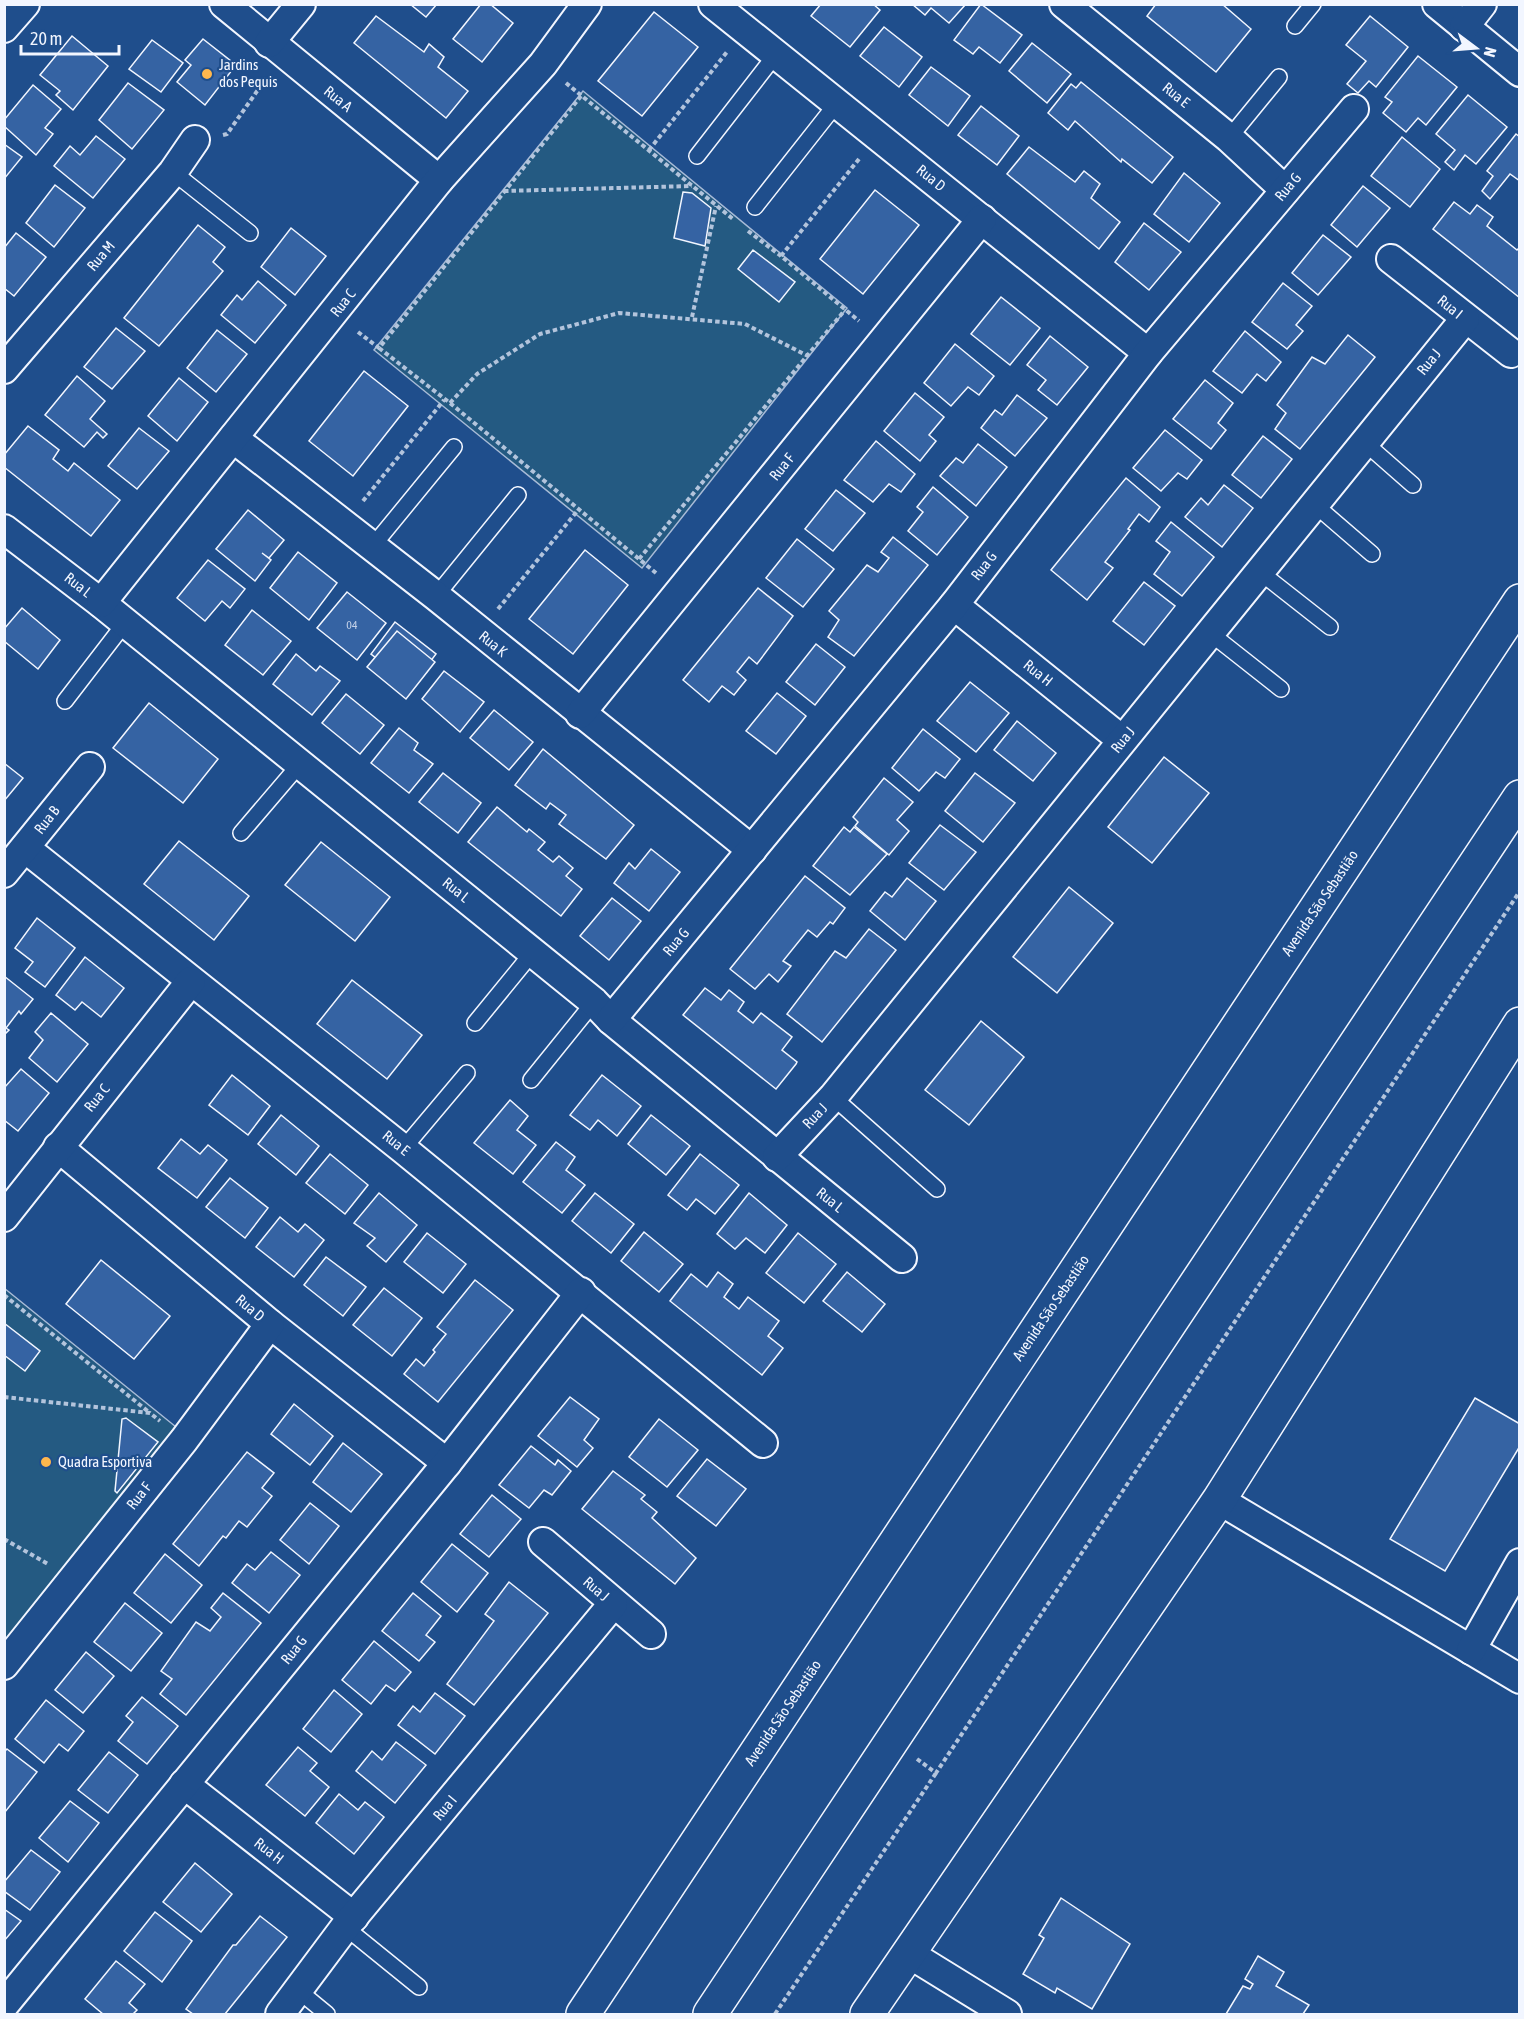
<svg xmlns="http://www.w3.org/2000/svg" width="1524" height="2019" font-family="'Asap Condensed',sans-serif">
	<rect width="100%" height="100%" fill="#1f4e8c"/>
	<!-- green -->
	<g fill="#245a82" stroke="#a8bbd7" stroke-width="1.5">
		<polygon points="583,91 847,308 642,568 374,350"/>
		<polygon points="4,1288 181,1431 5,1645"/>
	</g>
	<!-- building -->
	<g fill="#3563a3" stroke="#f2f6ff" stroke-width="1.5">
		<polygon points="410,4 437,4 426,17"/>
		<polygon points="481,4 490,4 513,23 482,62 453,39"/>
		<polygon points="821,4 873,4 880,10 850,47 811,16"/>
		<polygon points="912,4 966,4 949,23 931,8 925,15"/>
		<polygon points="981,4 1022,35 1000,63 979,47 973,54 954,40"/>
		<polygon points="1156,4 1222,4 1251,29 1216,72 1147,16"/>
		<polygon points="654,12 698,47 642,116 598,81"/>
		<polygon points="376,16 424,52 429,44 444,57 438,67 468,91 446,118 354,43"/>
		<polygon points="1370,16 1408,47 1376,87 1369,81 1358,93 1347,84 1366,61 1346,45"/>
		<polygon points="884,27 922,57 899,87 860,56"/>
		<polygon points="72,36 108,66 73,110 56,95 60,91 40,75"/>
		<polygon points="203,39 236,65 205,105 177,82 191,65 185,60"/>
		<polygon points="152,40 183,63 161,92 129,69"/>
		<polygon points="1032,43 1071,74 1047,103 1009,71"/>
		<polygon points="1418,56 1457,87 1426,125 1418,118 1406,132 1383,113 1392,102 1385,97"/>
		<polygon points="931,67 970,96 948,126 909,95"/>
		<polygon points="1081,82 1173,157 1152,183 1122,159 1121,162 1075,121 1068,130 1048,113 1071,84 1076,88"/>
		<polygon points="128,83 164,110 132,149 99,120"/>
		<polygon points="33,85 61,109 45,128 53,134 36,155 4,126 4,120"/>
		<polygon points="1468,95 1507,127 1476,164 1465,155 1454,170 1445,162 1455,150 1436,134"/>
		<polygon points="981,106 1019,136 997,165 958,135"/>
		<polygon points="1516,134 1520,137 1520,181 1510,174 1490,199 1482,191 1493,176 1487,171"/>
		<polygon points="96,136 125,159 93,198 54,166 70,146 80,155"/>
		<polygon points="1402,137 1440,169 1410,207 1371,176"/>
		<polygon points="4,144 22,157 4,179"/>
		<polygon points="1029,147 1075,182 1084,171 1100,184 1091,198 1120,222 1099,249 1007,174"/>
		<polygon points="1184,173 1220,203 1189,242 1154,214"/>
		<polygon points="55,185 85,208 54,247 26,223"/>
		<polygon points="1363,186 1390,208 1357,247 1331,225"/>
		<polygon points="875,190 919,225 863,294 820,259"/>
		<polygon points="683,192 692,193 711,208 705,246 674,238"/>
		<polygon points="1454,202 1470,214 1477,205 1493,217 1487,226 1517,250 1520,247 1520,298 1433,229"/>
		<polygon points="1144,223 1181,252 1149,290 1115,262"/>
		<polygon points="198,225 225,247 213,262 223,271 159,346 124,318"/>
		<polygon points="291,228 326,256 295,295 261,267"/>
		<polygon points="16,233 46,257 14,296 4,288 4,248"/>
		<polygon points="1323,235 1351,257 1318,295 1292,273"/>
		<polygon points="753,250 795,282 779,302 738,269"/>
		<polygon points="258,281 286,305 255,343 221,315 237,295 242,300"/>
		<polygon points="1283,283 1312,306 1296,325 1303,331 1287,349 1252,322"/>
		<polygon points="1001,297 1040,328 1010,365 971,334"/>
		<polygon points="116,328 145,351 112,389 84,367"/>
		<polygon points="217,330 247,354 216,392 187,368"/>
		<polygon points="1245,331 1281,362 1266,381 1257,374 1242,393 1213,371"/>
		<polygon points="1348,335 1375,357 1300,449 1275,429 1286,413 1277,405 1312,357 1325,364"/>
		<polygon points="1050,336 1088,367 1057,405 1038,390 1046,380 1027,365"/>
		<polygon points="955,344 994,376 979,395 968,387 951,406 924,383"/>
		<polygon points="364,371 408,406 353,476 309,441"/>
		<polygon points="77,376 105,401 90,419 107,434 103,438 97,432 84,447 45,415"/>
		<polygon points="179,378 208,402 177,441 148,416"/>
		<polygon points="1205,380 1233,403 1218,423 1226,430 1211,449 1173,419"/>
		<polygon points="915,393 944,417 929,435 936,441 920,461 884,431"/>
		<polygon points="1017,395 1047,418 1015,456 981,428 995,410 1002,415"/>
		<polygon points="28,426 59,450 53,459 68,471 74,463 120,500 91,536 4,467 4,455"/>
		<polygon points="139,428 169,451 137,489 108,466"/>
		<polygon points="1165,430 1202,460 1187,479 1178,473 1161,491 1133,468"/>
		<polygon points="1263,436 1292,459 1261,498 1232,475"/>
		<polygon points="876,441 915,474 901,492 889,484 873,502 844,480"/>
		<polygon points="978,444 1007,467 976,506 940,476 956,458 963,463"/>
		<polygon points="1126,478 1160,507 1149,522 1139,514 1128,529 1130,530 1105,562 1113,568 1087,600 1051,570"/>
		<polygon points="1224,485 1253,508 1222,547 1185,517 1201,498 1208,505"/>
		<polygon points="933,487 968,517 937,555 908,531 923,512 917,507"/>
		<polygon points="836,490 865,513 833,551 805,529"/>
		<polygon points="248,510 284,540 269,558 262,553 271,560 255,581 216,549"/>
		<polygon points="1171,522 1214,557 1182,596 1154,574 1170,552 1156,541"/>
		<polygon points="893,537 928,565 854,656 828,637 839,620 829,611 867,565 878,572 889,558 881,552"/>
		<polygon points="797,539 834,569 803,607 766,578"/>
		<polygon points="585,550 628,585 573,654 529,619"/>
		<polygon points="298,552 337,583 309,620 270,588"/>
		<polygon points="208,560 245,589 230,608 222,601 205,621 177,598"/>
		<polygon points="1144,582 1175,606 1144,645 1113,621"/>
		<polygon points="758,588 793,616 757,664 749,657 737,672 746,680 734,695 722,686 709,702 683,680"/>
		<polygon points="347,592 386,623 357,660 317,628"/>
		<polygon points="22,608 60,640 38,669 4,641 4,629"/>
		<polygon points="252,610 291,641 263,675 225,645"/>
		<polygon points="395,622 436,654 412,686 371,654"/>
		<polygon points="397,631 435,662 406,699 367,667"/>
		<polygon points="816,644 845,667 815,705 786,682"/>
		<polygon points="296,654 316,671 320,666 340,681 312,715 273,684"/>
		<polygon points="444,671 484,702 460,732 422,699"/>
		<polygon points="970,682 1009,713 976,752 937,721"/>
		<polygon points="777,693 806,716 776,754 746,731"/>
		<polygon points="346,694 384,725 360,754 322,723"/>
		<polygon points="149,703 218,759 183,803 113,748"/>
		<polygon points="494,710 533,742 509,770 470,738"/>
		<polygon points="1017,721 1056,753 1033,781 994,750"/>
		<polygon points="399,728 418,743 414,750 433,764 409,793 371,763"/>
		<polygon points="923,729 960,759 945,778 936,772 919,791 892,768"/>
		<polygon points="543,749 634,825 606,859 559,824 566,815 550,803 546,809 515,785"/>
		<polygon points="1164,757 1209,793 1152,863 1108,827"/>
		<polygon points="4,763 23,778 4,801"/>
		<polygon points="443,773 481,803 458,833 419,802"/>
		<polygon points="975,773 1015,803 983,842 945,811"/>
		<polygon points="884,778 913,802 897,820 909,831 889,855 855,826 858,822 853,817"/>
		<polygon points="497,807 527,832 529,829 545,842 538,850 553,862 559,856 573,868 566,876 582,889 561,916 468,842"/>
		<polygon points="940,825 976,852 944,890 909,863"/>
		<polygon points="844,827 850,832 854,827 887,854 850,895 813,866"/>
		<polygon points="179,841 249,896 214,940 144,884"/>
		<polygon points="321,842 390,897 355,941 285,885"/>
		<polygon points="651,849 680,872 649,911 614,883 629,863 635,869"/>
		<polygon points="805,876 845,908 833,924 830,922 817,937 808,930 783,961 791,966 778,982 769,974 755,989 730,969"/>
		<polygon points="907,878 936,901 905,940 870,911 885,892 892,897"/>
		<polygon points="1069,887 1113,923 1057,993 1013,957"/>
		<polygon points="612,898 641,921 609,960 580,936"/>
		<polygon points="37,918 75,948 45,987 25,972 33,962 15,948"/>
		<polygon points="869,929 896,950 822,1042 787,1014 835,951 846,958"/>
		<polygon points="85,957 124,988 101,1017 82,1002 75,1010 56,995"/>
		<polygon points="4,976 33,999 21,1014 19,1011 6,1028 9,1030 4,1035"/>
		<polygon points="352,980 422,1035 387,1079 317,1024"/>
		<polygon points="705,988 721,1000 729,990 744,1002 738,1011 753,1023 761,1013 792,1037 782,1050 797,1062 796,1064 776,1089 683,1015"/>
		<polygon points="51,1013 88,1044 57,1082 29,1058 43,1040 35,1032"/>
		<polygon points="981,1021 1024,1057 969,1125 925,1090"/>
		<polygon points="21,1069 49,1093 18,1131 4,1120 4,1088"/>
		<polygon points="232,1075 270,1106 248,1135 209,1105"/>
		<polygon points="602,1075 641,1106 617,1136 598,1120 590,1130 570,1115"/>
		<polygon points="510,1100 528,1116 517,1130 536,1145 513,1174 474,1143"/>
		<polygon points="281,1115 319,1146 296,1175 258,1144"/>
		<polygon points="651,1115 690,1146 666,1175 628,1144"/>
		<polygon points="181,1139 200,1154 208,1145 227,1160 197,1198 158,1168"/>
		<polygon points="556,1142 575,1157 566,1170 585,1185 562,1213 523,1182"/>
		<polygon points="330,1154 368,1185 345,1214 306,1183"/>
		<polygon points="700,1154 739,1185 715,1214 696,1199 687,1210 668,1195"/>
		<polygon points="230,1178 268,1208 245,1238 206,1207"/>
		<polygon points="379,1193 417,1225 386,1262 367,1246 375,1238 354,1223"/>
		<polygon points="595,1193 634,1224 611,1253 572,1221"/>
		<polygon points="749,1193 787,1225 765,1253 746,1238 735,1249 717,1234"/>
		<polygon points="280,1217 298,1232 305,1224 324,1240 294,1277 256,1247"/>
		<polygon points="644,1232 683,1264 659,1292 621,1261"/>
		<polygon points="427,1233 466,1264 443,1293 404,1262"/>
		<polygon points="798,1233 836,1264 804,1303 766,1273"/>
		<polygon points="326,1257 366,1287 343,1316 304,1285"/>
		<polygon points="101,1260 170,1316 134,1359 66,1304"/>
		<polygon points="718,1272 733,1284 724,1297 739,1309 748,1297 779,1321 768,1336 783,1348 762,1375 670,1301 691,1274 707,1287"/>
		<polygon points="847,1272 885,1304 862,1332 823,1301"/>
		<polygon points="475,1280 513,1310 438,1402 404,1374 416,1359 424,1366 435,1352 433,1350 446,1334 437,1327"/>
		<polygon points="384,1288 422,1318 392,1356 353,1325"/>
		<polygon points="4,1323 40,1351 25,1371 4,1355"/>
		<polygon points="570,1397 599,1419 584,1440 593,1448 577,1467 538,1436"/>
		<polygon points="1475,1398 1520,1424 1520,1446 1445,1571 1390,1539"/>
		<polygon points="294,1404 333,1436 310,1465 271,1434"/>
		<polygon points="126,1418 158,1442 117,1493 115,1491 122,1419"/>
		<polygon points="659,1419 698,1450 667,1487 629,1457"/>
		<polygon points="343,1443 382,1474 351,1512 313,1482"/>
		<polygon points="531,1446 555,1465 558,1460 571,1471 552,1495 544,1490 529,1508 499,1485"/>
		<polygon points="247,1452 274,1473 262,1488 272,1496 247,1527 239,1521 226,1538 223,1536 199,1566 173,1544"/>
		<polygon points="707,1459 746,1489 716,1526 677,1496"/>
		<polygon points="613,1471 645,1495 641,1499 657,1512 652,1518 696,1558 675,1584 582,1509"/>
		<polygon points="492,1495 521,1519 489,1557 460,1534"/>
		<polygon points="310,1503 339,1526 309,1564 280,1540"/>
		<polygon points="452,1544 488,1573 457,1612 421,1582"/>
		<polygon points="271,1552 300,1575 269,1613 232,1583 247,1564 255,1570"/>
		<polygon points="165,1554 202,1585 171,1623 134,1593"/>
		<polygon points="509,1582 548,1613 474,1705 447,1684 494,1621 485,1614"/>
		<polygon points="223,1593 261,1623 186,1715 160,1694 172,1679 161,1671 196,1622 210,1631 221,1617 211,1608"/>
		<polygon points="413,1593 441,1616 426,1635 435,1642 419,1661 382,1631"/>
		<polygon points="125,1603 162,1633 131,1671 94,1642"/>
		<polygon points="374,1641 411,1672 395,1691 386,1685 371,1704 342,1680"/>
		<polygon points="86,1652 114,1676 83,1713 55,1690"/>
		<polygon points="334,1690 362,1714 331,1752 303,1729"/>
		<polygon points="435,1693 465,1716 435,1754 398,1725 413,1706 420,1712"/>
		<polygon points="142,1697 178,1726 147,1764 118,1741 133,1722 126,1716"/>
		<polygon points="46,1700 84,1731 68,1751 59,1744 44,1763 15,1739"/>
		<polygon points="396,1742 426,1765 395,1803 356,1771 372,1751 382,1760"/>
		<polygon points="298,1747 317,1763 310,1771 329,1787 305,1816 266,1785"/>
		<polygon points="7,1749 37,1772 5,1812 4,1752"/>
		<polygon points="109,1752 138,1775 108,1813 78,1790"/>
		<polygon points="339,1794 358,1810 365,1802 384,1817 354,1854 316,1823"/>
		<polygon points="70,1801 99,1823 68,1862 39,1838"/>
		<polygon points="31,1850 60,1872 30,1910 4,1891 4,1882"/>
		<polygon points="195,1863 232,1894 201,1932 163,1902"/>
		<polygon points="1061,1898 1130,1944 1092,2009 1057,1988 1055,1993 1023,1974 1044,1938 1039,1935"/>
		<polygon points="4,1909 21,1921 4,1941"/>
		<polygon points="155,1912 192,1941 162,1982 124,1951"/>
		<polygon points="260,1916 287,1937 225,2014 193,2014 186,2009 233,1945 236,1945"/>
		<polygon points="1258,1956 1284,1972 1276,1986 1309,2005 1303,2014 1226,2014 1243,1986 1250,1989 1253,1984 1245,1979"/>
		<polygon points="116,1961 145,1984 129,2003 137,2010 133,2014 103,2014 85,1999"/>
	</g>
	<g fill="none" stroke-linecap="round" stroke-linejoin="round">
		<defs>
			<g id="lane">
				<polyline points="1295,26 1313,4"/>
				<polyline points="1229,138 1279,77"/>
				<polyline points="697,156 777,53"/>
				<polyline points="173,172 250,233"/>
				<polyline points="755,207 837,103"/>
				<polyline points="1364,442 1413,485"/>
				<polyline points="1314,504 1372,554"/>
				<polyline points="372,547 454,447"/>
				<polyline points="1260,572 1330,627"/>
				<polyline points="436,596 518,495"/>
				<polyline points="1210,633 1281,689"/>
				<polyline points="65,701 125,623"/>
				<polyline points="241,833 300,764"/>
				<polyline points="475,1023 533,952"/>
				<polyline points="531,1080 594,1002"/>
				<polyline points="833,1097 937,1189"/>
				<polyline points="403,1149 467,1073"/>
				<polyline points="345,1927 419,1987"/>
				<polyline points="299,1991 327,2014"/>
			</g>
			<g id="street">
				<polyline points="224,4 439,180"/>
				<polyline points="713,4 1148,353"/>
				<polyline points="1064,4 1229,138 1285,190"/>
				<polyline points="1437,4 1520,72"/>
				<polyline points="1464,27 1482,4"/>
				<polyline points="4,28 25,4"/>
				<polyline points="269,43 301,4"/>
				<polyline points="1391,259 1511,353"/>
				<polyline points="4,369 173,172 195,140"/>
				<polyline points="233,438 436,596 752,850"/>
				<polyline points="4,529 101,603 594,1002 611,1020 902,1258"/>
				<polyline points="101,603 439,180 543,64 587,4"/>
				<polyline points="954,605 1122,740"/>
				<polyline points="580,714 982,219"/>
				<polyline points="25,848 403,1149 763,1443"/>
				<polyline points="4,873 90,767"/>
				<polyline points="611,1020 954,605 1148,353 1354,109"/>
				<polyline points="58,1147 270,1324 447,1463"/>
				<polyline points="777,1157 833,1097 1465,319"/>
				<polyline points="4,1217 191,981"/>
				<polyline points="1219,1500 1520,1679"/>
				<polyline points="543,1542 651,1634"/>
				<polyline points="1471,1650 1520,1563"/>
				<polyline points="4,1665 184,1440 270,1324"/>
				<polyline points="184,1784 354,1917"/>
				<polyline points="908,1953 1007,2014"/>
				<polyline points="4,2005 447,1463 581,1292"/>
				<polyline points="280,2014 345,1927 613,1604"/>
			</g>
			<polyline id="secondary" points="867,2014 1219,1500 1520,1024"/>
			<g id="primary">
				<polyline points="583,2014 1520,601"/>
				<polyline points="710,2014 1520,797"/>
			</g>
		</defs>
		<!-- lane casing -->
		<use href="#lane" stroke="#f2f6ff" stroke-width="18"/>
		<!-- street casing -->
		<use href="#street" stroke="#f2f6ff" stroke-width="32"/>
		<!-- secondary casing -->
		<use href="#secondary" stroke="#f2f6ff" stroke-width="36"/>
		<!-- primary casing -->
		<use href="#primary" stroke="#f2f6ff" stroke-width="36"/>
		<!-- path -->
		<g stroke="#b3c4dc" stroke-width="4" stroke-dasharray="4.5 3" stroke-linecap="butt">
			<polyline points="566,83 733,219"/>
			<polyline points="223,135 227,134 267,77"/>
			<polyline points="649,150 727,52"/>
			<polyline points="859,159 781,256 859,321"/>
			<polyline points="504,191 692,186"/>
			<polyline points="748,231 781,256"/>
			<polyline points="692,317 716,206"/>
			<polyline points="358,332 379,348 581,96"/>
			<polyline points="379,348 450,403 656,573"/>
			<polyline points="450,403 477,374 540,334 619,313 745,324 808,356"/>
			<polyline points="363,501 444,400"/>
			<polyline points="639,559 845,310"/>
			<polyline points="498,609 578,510"/>
			<polyline points="4,1295 150,1413"/>
			<polyline points="4,1397 150,1413 160,1421"/>
			<polyline points="4,1539 48,1564"/>
			<polyline points="917,1759 936,1773 1520,891"/>
			<polyline points="775,2014 936,1773"/>
		</g>
		<!-- lane -->
		<use href="#lane" stroke="#1f4e8c" stroke-width="15"/>
		<!-- street -->
		<use href="#street" stroke="#1f4e8c" stroke-width="28"/>
		<!-- secondary -->
		<use href="#secondary" stroke="#1f4e8c" stroke-width="33"/>
		<!-- primary -->
		<use href="#primary" stroke="#1f4e8c" stroke-width="33"/>
	</g>
	<!-- markers -->
	<g fill="#ffb74d" stroke="#1f4e8c" stroke-width="2">
		<circle cx="207" cy="74" r="6"/>
		<circle cx="46" cy="1462" r="6"/>
	</g>
	<g text-anchor="middle" stroke-width="4.5" stroke-linejoin="round" paint-order="stroke">
		<!-- number labels -->
		<g font-size="12" fill="#c3d1e8">
			<text x="352" y="629">04</text>
		</g>
		<!-- poi labels -->
		<g font-size="15" fill="#f2f6ff" stroke="#1f4e8c" text-anchor="start">
			<text x="219" y="70">Jardins<tspan x="219" dy="17">dos Pequis</tspan></text>
			<text x="58" y="1467">Quadra Esportiva</text>
		</g>
		<!-- street labels -->
		<g font-size="15" fill="#f2f6ff" stroke="#1f4e8c">
			<text transform="translate(1176 95) rotate(39)" y="5">Rua E</text>
			<text transform="translate(338 99) rotate(39)" y="5">Rua A</text>
			<text transform="translate(931 178) rotate(39)" y="5">Rua D</text>
			<text transform="translate(1288 187) rotate(-50)" y="5">Rua G</text>
			<text transform="translate(101 256) rotate(-50)" y="5">Rua M</text>
			<text transform="translate(343 303) rotate(-52)" y="5">Rua C</text>
			<text transform="translate(1450 307) rotate(39)" y="5">Rua I</text>
			<text transform="translate(1429 362) rotate(-51)" y="5">Rua J</text>
			<text transform="translate(782 467) rotate(-51)" y="5">Rua F</text>
			<text transform="translate(984 566) rotate(-52)" y="5">Rua G</text>
			<text transform="translate(78 585) rotate(38)" y="5">Rua L</text>
			<text transform="translate(493 644) rotate(39)" y="5">Rua K</text>
			<text transform="translate(1038 673) rotate(39)" y="5">Rua H</text>
			<text transform="translate(1123 740) rotate(-51)" y="5">Rua J</text>
			<text transform="translate(47 820) rotate(-52)" y="5">Rua B</text>
			<text transform="translate(456 890) rotate(39)" y="5">Rua L</text>
			<text transform="translate(1320 903) rotate(-56)" y="5">Avenida São Sebastião</text>
			<text transform="translate(676 942) rotate(-50)" y="5">Rua G</text>
			<text transform="translate(97 1098) rotate(-51)" y="5">Rua C</text>
			<text transform="translate(815 1116) rotate(-47)" y="5">Rua J</text>
			<text transform="translate(396 1143) rotate(39)" y="5">Rua E</text>
			<text transform="translate(830 1200) rotate(39)" y="5">Rua L</text>
			<text transform="translate(250 1308) rotate(40)" y="5">Rua D</text>
			<text transform="translate(1051 1308) rotate(-56)" y="5">Avenida São Sebastião</text>
			<text transform="translate(139 1496) rotate(-52)" y="5">Rua F</text>
			<text transform="translate(596 1589) rotate(41)" y="5">Rua J</text>
			<text transform="translate(294 1650) rotate(-51)" y="5">Rua G</text>
			<text transform="translate(783 1713) rotate(-56)" y="5">Avenida São Sebastião</text>
			<text transform="translate(445 1808) rotate(-50)" y="5">Rua I</text>
			<text transform="translate(269 1851) rotate(38)" y="5">Rua H</text>
		</g>
	</g>
	<!-- border -->
	<rect width="1524" height="2019" fill="none" stroke="#f2f6ff" stroke-width="12"/>
	<!-- north arrow -->
	<g transform="translate(1476 48) rotate(106)" stroke="#1f4e8c" stroke-width="4.5" paint-order="stroke">
	<path d="M0-4.5L10 22L0 15L-10 22Z" fill="#f2f6ff"/>
	<text y="-9" font-size="16" font-weight="bold" text-anchor="middle" fill="#f2f6ff">N</text>
	</g>
	<!-- scale -->
	<path d="M21 45v9h98v-9" fill="none" stroke="#f2f6ff" stroke-width="3"/>
	<text x="30" y="45" font-size="18" fill="#f2f6ff" stroke="#1f4e8c" stroke-width="4.5" paint-order="stroke">20 m</text>
</svg>
